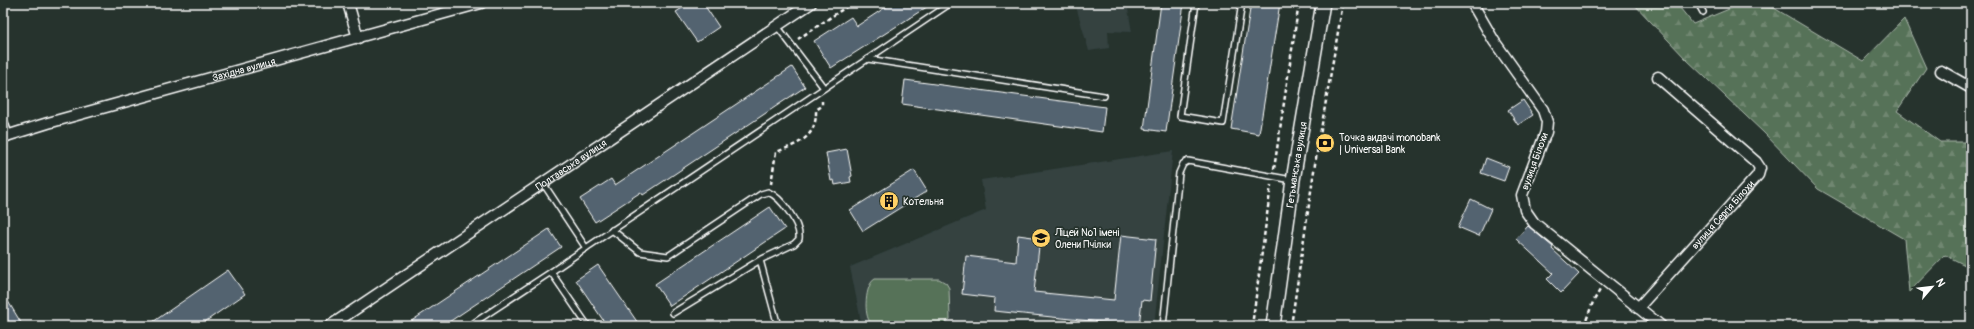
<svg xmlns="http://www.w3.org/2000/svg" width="1974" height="329" font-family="Pangolin,sans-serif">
	<defs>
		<pattern id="forest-firs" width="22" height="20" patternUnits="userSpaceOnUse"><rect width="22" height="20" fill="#577258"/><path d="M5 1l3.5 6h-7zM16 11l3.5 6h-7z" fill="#708771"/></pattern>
	</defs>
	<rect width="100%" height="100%" fill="#26332d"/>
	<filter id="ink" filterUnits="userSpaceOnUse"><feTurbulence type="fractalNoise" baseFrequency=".025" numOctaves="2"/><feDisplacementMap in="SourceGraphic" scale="8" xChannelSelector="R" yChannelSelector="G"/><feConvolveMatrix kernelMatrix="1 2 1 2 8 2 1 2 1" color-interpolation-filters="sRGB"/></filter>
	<g filter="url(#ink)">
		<!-- built -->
		<g fill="#344241">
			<polygon points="1075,3 1127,3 1132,32 1108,31 1109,48 1089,51"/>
			<polygon points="1173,151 1154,326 862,326 850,267 986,210 981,180"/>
		</g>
		<!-- forest -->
		<polygon fill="url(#forest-firs)" stroke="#abb8ac" points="1633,3 1676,3 1693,24 1741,4 1774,8 1863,61 1904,19 1926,68 1897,111 1940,142 1971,142 1971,268 1945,255 1909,292 1904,239 1818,189 1764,133 1686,59"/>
		<!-- garden -->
		<path fill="#577258" stroke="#abb8ac" d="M875,279H939L946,283L949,288L950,319L943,324L871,323C863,316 865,284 875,279Z"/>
		<!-- building -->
		<g fill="#536470" stroke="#fff">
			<polygon points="690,3 703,3 719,27 697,42 676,12"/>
			<polygon points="892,3 933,3 831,68 814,41 851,17 857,26"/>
			<polygon points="1161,3 1184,3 1166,132 1144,129"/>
			<polygon points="1251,3 1280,3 1259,134 1231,129"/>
			<polygon points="792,67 805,87 643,195 641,192 595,222 580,199 611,179 615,185"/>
			<polygon points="905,80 1105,107 1102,132 902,104"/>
			<polygon points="1523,100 1533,115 1518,125 1508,110"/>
			<polygon points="847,149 852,176 850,177 851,182 835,185 834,180 831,181 826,153"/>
			<polygon points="1486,158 1509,167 1504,181 1481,173"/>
			<polygon points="914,170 927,191 863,231 850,210"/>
			<polygon points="1471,199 1491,209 1479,236 1458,227"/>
			<polygon points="770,207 785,229 670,306 655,284"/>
			<polygon points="1528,226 1553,247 1552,249 1579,274 1561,293 1547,279 1553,273 1516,239"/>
			<polygon points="549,229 561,247 443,326 404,326"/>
			<polygon points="1018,235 1040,238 1034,292 1114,300 1121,235 1156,239 1150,301 1142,300 1139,326 994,311 995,298 962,294 966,256 1016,262"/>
			<polygon points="598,265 640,326 607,326 576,280"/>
			<polygon points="228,270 245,294 199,326 147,326"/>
			<polygon points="3,293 23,326 3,326"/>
		</g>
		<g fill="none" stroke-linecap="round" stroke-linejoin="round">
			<defs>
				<g id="service">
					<polyline points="1196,3 1180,116 1223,123 1242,3"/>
					<polyline points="1698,3 1703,12"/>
					<polyline points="777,26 824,88"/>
					<polyline points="868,59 1104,96"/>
					<polyline points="543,183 586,248 551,272 588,326"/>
					<path d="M612,230L640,252L668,256L761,194L768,192C781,197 801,224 799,239L794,244L760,260L673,313"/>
					<polyline points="586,248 951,3"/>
					<polyline points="760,260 778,326"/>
					<polyline points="469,326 551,272"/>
					<polyline points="1163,326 1179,173 1183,164 1188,161 1292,180"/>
				</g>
				<g id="minor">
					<polyline points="348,3 358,38"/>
					<polyline points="1472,3 1494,41 1543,110 1547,122 1546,132 1522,195 1525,210 1534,223 1661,326"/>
					<polyline points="1941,71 1971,88"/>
					<polyline points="3,124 7,136"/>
					<path id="s1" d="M3,137L48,123L481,3"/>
					<path id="s2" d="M1638,308L1758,175L1760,168L1756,162L1658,77"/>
					<path id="s3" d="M330,326L811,3"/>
				</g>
				<g id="tertiary">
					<path id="s4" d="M1273,326L1293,180L1323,3"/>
				</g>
			</defs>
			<!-- service casing -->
			<use href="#service" stroke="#fff" stroke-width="8"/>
			<!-- minor casing -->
			<use href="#minor" stroke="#fff" stroke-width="13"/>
			<!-- tertiary casing -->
			<use href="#tertiary" stroke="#fff" stroke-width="16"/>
			<!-- path -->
			<g stroke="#fff" stroke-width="2.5" stroke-dasharray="4 3" stroke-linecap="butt">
				<polyline points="798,39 852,3"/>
				<polyline points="1274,169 1299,3"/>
				<path d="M771,184L776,152C798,144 817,138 816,110L822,106V101"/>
				<polyline points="1252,326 1271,185"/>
				<polyline points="1291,326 1315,164 1343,3"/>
				<polyline points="1584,326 1593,302 1600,290"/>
			</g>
			<!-- service -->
			<use href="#service" stroke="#26332d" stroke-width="5"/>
			<!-- minor -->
			<use href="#minor" stroke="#26332d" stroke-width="10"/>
			<!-- tertiary -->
			<use href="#tertiary" stroke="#26332d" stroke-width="13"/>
		</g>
	</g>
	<!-- icons -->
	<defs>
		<symbol id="bank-disc" viewBox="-11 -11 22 22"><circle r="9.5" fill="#ffd166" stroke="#26332d"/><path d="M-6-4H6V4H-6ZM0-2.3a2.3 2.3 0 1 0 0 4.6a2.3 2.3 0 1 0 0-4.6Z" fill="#111"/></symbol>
		<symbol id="building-disc" viewBox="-11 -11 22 22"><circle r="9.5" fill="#ffd166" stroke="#26332d"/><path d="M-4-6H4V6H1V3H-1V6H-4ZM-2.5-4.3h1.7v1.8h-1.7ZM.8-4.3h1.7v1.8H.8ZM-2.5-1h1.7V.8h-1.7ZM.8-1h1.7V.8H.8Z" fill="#111"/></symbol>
		<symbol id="school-disc" viewBox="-11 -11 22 22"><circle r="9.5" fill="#ffd166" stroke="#26332d"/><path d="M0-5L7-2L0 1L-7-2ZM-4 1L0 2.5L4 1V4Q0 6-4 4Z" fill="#111"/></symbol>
	</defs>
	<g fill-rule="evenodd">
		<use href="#bank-disc" x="1314" y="132" width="22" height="22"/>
		<use href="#building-disc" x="878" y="190" width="22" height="22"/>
		<use href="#school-disc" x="1030" y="227" width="22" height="22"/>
	</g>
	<g text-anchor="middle" stroke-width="3.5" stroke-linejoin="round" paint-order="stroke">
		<!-- street labels -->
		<g font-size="10" fill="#fff" stroke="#26332d">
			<text dy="4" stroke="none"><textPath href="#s1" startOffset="250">Західна вулиця</textPath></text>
			<text transform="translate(1534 161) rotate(-70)" y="4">вулиця Білохи</text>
			<text dy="4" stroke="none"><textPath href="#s3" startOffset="290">Полтавська вулиця</textPath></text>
			<text dy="4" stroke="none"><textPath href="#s4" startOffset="163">Гетьманська вулиця</textPath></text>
			<text dy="4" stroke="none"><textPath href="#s2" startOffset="126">вулиця Сергія Білохи</textPath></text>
		</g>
		<!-- poi labels -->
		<g font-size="10" fill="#fff" stroke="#26332d" text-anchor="start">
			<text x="1339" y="141">Точка видачі monobank<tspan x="1339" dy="12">| Universal Bank</tspan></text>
			<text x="903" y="205">Котельня</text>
			<text x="1055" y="236">Ліцей №1 імені<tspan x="1055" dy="12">Олени Пчілки</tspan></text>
		</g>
	</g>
	<!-- margin -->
	<rect width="1974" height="329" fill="none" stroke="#26332d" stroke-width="16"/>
	<rect x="8" y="8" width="1958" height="313" fill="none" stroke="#fff" stroke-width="1.5" filter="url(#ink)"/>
	<!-- north arrow -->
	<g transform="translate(1932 287) rotate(62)" stroke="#26332d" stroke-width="3" paint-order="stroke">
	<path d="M0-3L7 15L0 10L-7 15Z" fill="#ffffff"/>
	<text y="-6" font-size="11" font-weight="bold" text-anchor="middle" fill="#ffffff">N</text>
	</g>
</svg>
